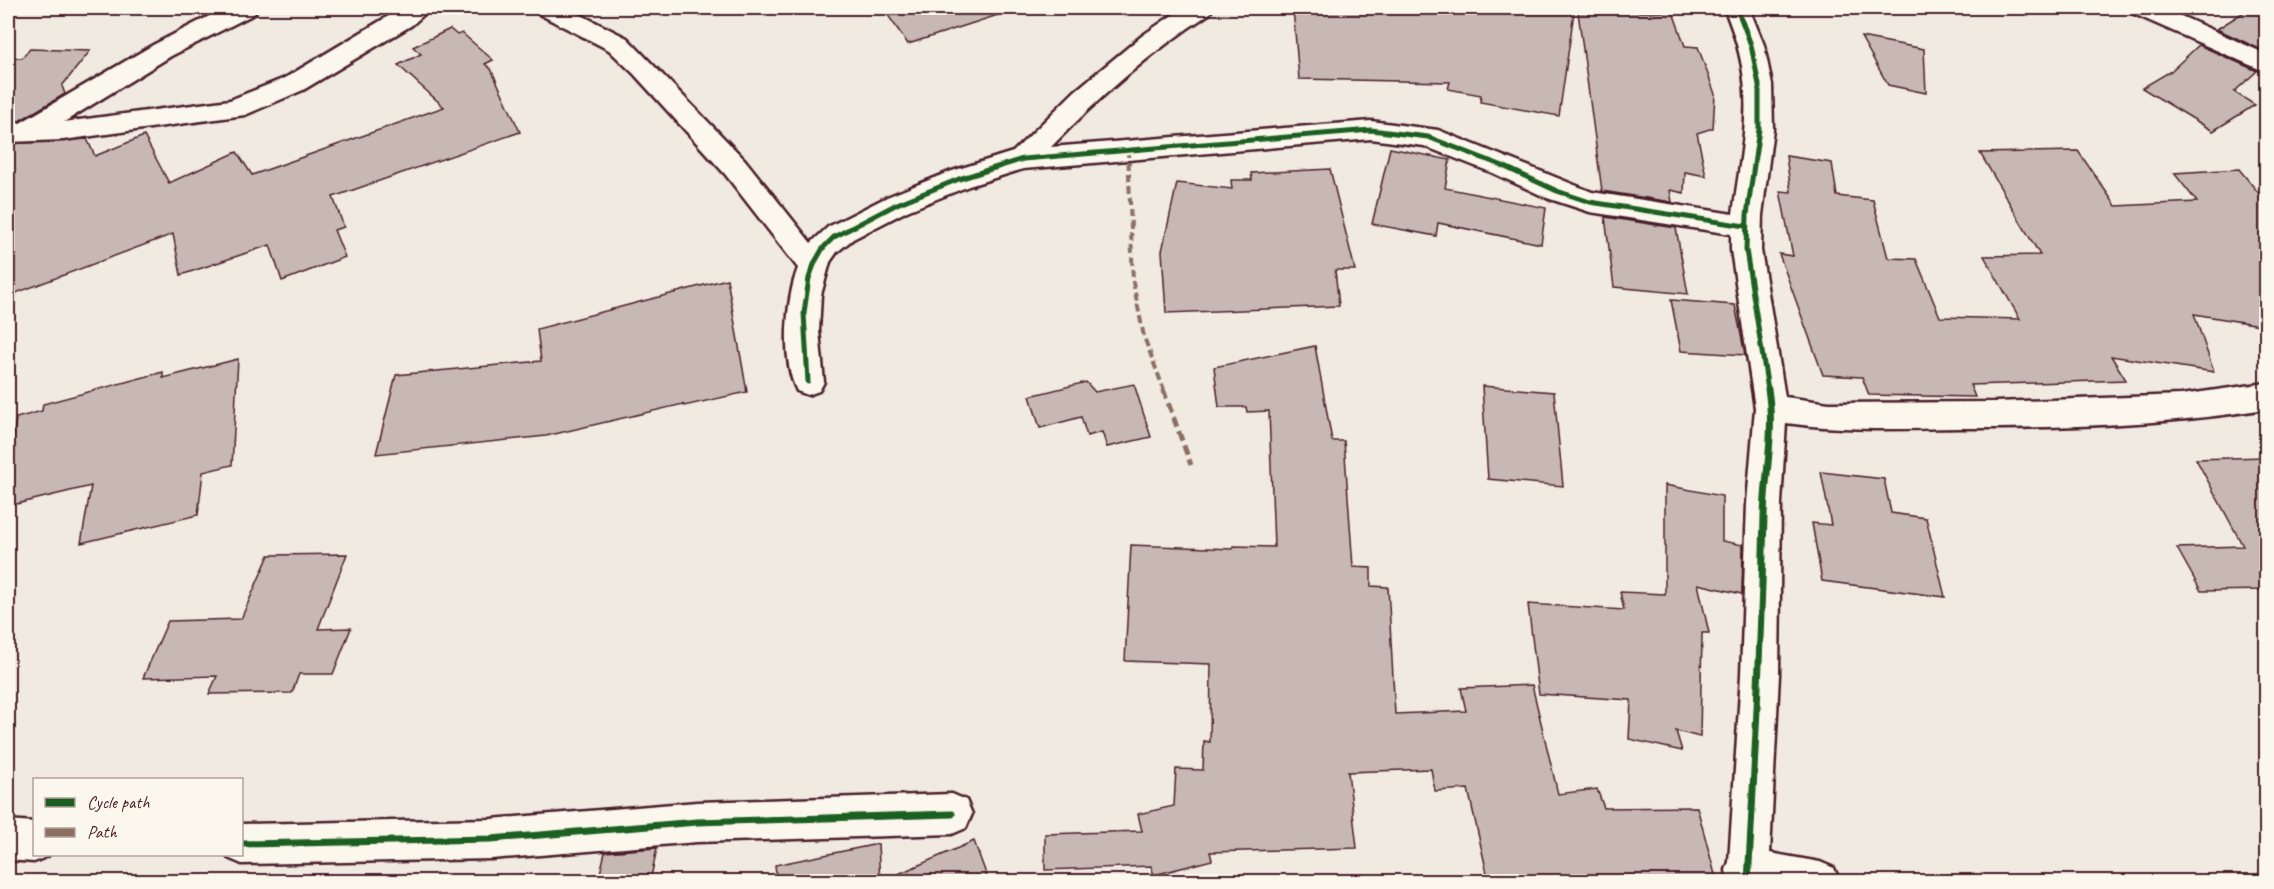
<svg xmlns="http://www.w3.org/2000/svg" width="2274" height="889" font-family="Caveat,sans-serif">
	<rect width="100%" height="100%" fill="#f0eae0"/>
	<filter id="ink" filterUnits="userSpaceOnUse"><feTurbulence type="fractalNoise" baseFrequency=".0167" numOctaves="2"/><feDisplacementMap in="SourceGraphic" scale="12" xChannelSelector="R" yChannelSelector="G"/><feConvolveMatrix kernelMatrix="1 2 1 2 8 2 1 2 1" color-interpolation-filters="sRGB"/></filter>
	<g filter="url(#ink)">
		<!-- building -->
		<g fill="#c8b8b3" stroke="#4a1f2b" stroke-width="1.5">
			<polygon points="883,8 997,8 998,15 908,44"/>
			<polygon points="1293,8 1432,8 1433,14 1574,12 1559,116 1480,102 1481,95 1448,89 1450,82 1299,79"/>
			<polygon points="2250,8 2266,8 2266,52 2217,29"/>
			<polygon points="1578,12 1673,12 1685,46 1698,47 1715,94 1713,128 1697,133 1706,176 1685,172 1684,193 1670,190 1672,202 1602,191"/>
			<polygon points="450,29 457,35 462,33 493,60 485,64 491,69 520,132 333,197 344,227 334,230 345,257 282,281 270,245 181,275 173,234 8,296 8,144 87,139 95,156 144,136 169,183 237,152 252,175 444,107 398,65 421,54 413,47"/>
			<polygon points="1861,37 1924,49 1926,93 1888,85"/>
			<polygon points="2199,45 2257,71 2234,92 2255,105 2213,131 2142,88 2171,71"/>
			<polygon points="30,49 90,51 62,86 65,94 19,121 8,122 8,57 22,58"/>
			<polygon points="1390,148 1450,160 1445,188 1546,208 1541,244 1438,223 1436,236 1372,224"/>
			<polygon points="2078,151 2116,206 2197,202 2174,173 2239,169 2266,202 2266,326 2194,314 2214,372 2111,356 2126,380 1970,385 1975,397 1869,395 1862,377 1823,375 1779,254 1793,256 1780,191 1791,192 1786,156 1832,163 1837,196 1873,200 1888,258 1916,259 1940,317 2020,319 1984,256 2040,255 1980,153"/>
			<polygon points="1330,169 1355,270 1335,270 1339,306 1166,313 1162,251 1177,183 1232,189 1231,180 1252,180 1251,173"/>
			<polygon points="1605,217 1676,228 1688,294 1614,287"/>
			<polygon points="727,279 747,392 684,406 683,404 546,436 376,454 396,375 541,361 537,329"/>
			<polygon points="1671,300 1735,305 1745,355 1681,351"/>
			<polygon points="1315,346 1332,441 1344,441 1353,567 1371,568 1371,586 1388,587 1395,714 1466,711 1461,688 1532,685 1558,794 1597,789 1604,808 1697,807 1717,882 1489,882 1468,789 1435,791 1431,769 1348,772 1357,848 1210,852 1212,860 1154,875 1151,866 1045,870 1045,834 1142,831 1138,814 1174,806 1176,769 1203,770 1204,741 1210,742 1211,664 1125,661 1131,545 1233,549 1233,546 1274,547 1269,411 1247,412 1246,407 1219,407 1214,367"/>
			<polygon points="238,359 232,465 203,472 198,515 81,543 91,486 8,506 8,464 10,464 16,418 42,411 43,404 163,372 163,378"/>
			<polygon points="1086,382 1095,392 1134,384 1151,437 1107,447 1102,432 1087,436 1081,417 1040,428 1030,396"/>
			<polygon points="1482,386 1554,392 1563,486 1488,479"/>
			<polygon points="2266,457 2266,590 2201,591 2177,548 2243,546 2196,459"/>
			<polygon points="1821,472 1884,479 1891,513 1926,518 1945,597 1822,581 1812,523 1831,525"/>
			<polygon points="1665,485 1722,496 1722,541 1743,545 1742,594 1698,584 1709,633 1702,633 1700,737 1676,731 1682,751 1629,739 1631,700 1539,694 1528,604 1624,610 1620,592 1665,594"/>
			<polygon points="347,554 318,629 351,628 333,674 299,674 292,693 209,694 217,676 143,678 168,621 241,619 269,555"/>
			<polygon points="974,841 989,882 880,882"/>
			<polygon points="878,844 880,882 777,882 775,865"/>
			<polygon points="657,848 650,882 598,882 605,852"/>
		</g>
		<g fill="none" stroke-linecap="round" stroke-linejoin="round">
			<defs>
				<g id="street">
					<polygon points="225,8 258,8 254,14 171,56 64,122 230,100 285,78 402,8 431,8 412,25 303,90 245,115 63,140 8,142 8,124 20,123 153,45"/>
					<path d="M535,8H567L627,38L745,160L811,243L828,227L887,197L949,172L1013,152L1075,91L1143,35L1183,8H1213L1209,14C1151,52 1099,97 1051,147L1371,121L1438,130L1592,192L1733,214C1744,132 1758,88 1724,8H1749L1764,45L1772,85L1773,129L1762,215L1761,250L1785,397L1829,403L1996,402L2181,395L2266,383V409C2165,425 2061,428 1958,428C1901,429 1843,431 1786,423L1781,503L1779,675L1770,853L1820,862L1834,868L1840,882H1728L1726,870L1729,862L1741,675L1747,503L1755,408L1731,250V234L1590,212L1547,198L1493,173L1424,146L1371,139L1023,169L969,186L907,211L853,239L837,252L830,262L821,295L819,331L824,382L819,391L808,395L797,391C781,361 786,299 798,268L725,174L634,74L609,50L539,14Z"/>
					<polygon points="952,794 966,800 972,814 966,828 952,834 697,842 491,859 242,864 228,858 226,854 242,854 242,824 491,819 697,802"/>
					<polygon points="8,820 34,822 34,854 49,854 48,856 34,862 8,860"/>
				</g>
				<polygon id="secondary" points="2130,8 2163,8 2266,54 2266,72 2134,14"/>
			</defs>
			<!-- street casing -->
			<use href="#street" stroke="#4a1f2b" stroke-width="5"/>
			<!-- secondary casing -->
			<use href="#secondary" stroke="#4a1f2b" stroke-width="5"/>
			<!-- street -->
			<use href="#street" fill="#fbf7ec" fill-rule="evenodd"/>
			<!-- secondary -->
			<use href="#secondary" fill="#fbf7ec" fill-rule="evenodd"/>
			<!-- quiet-far1 -->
			<polyline stroke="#8d6e63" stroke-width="4" stroke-dasharray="8 4" stroke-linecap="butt" points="1128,149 1133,282 1144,337 1164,390"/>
			<!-- quiet -->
			<polyline stroke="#8d6e63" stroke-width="5" stroke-dasharray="10 5" stroke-linecap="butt" points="1163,389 1191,465"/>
			<defs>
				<g id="cycleway-far1">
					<polyline points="1737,8 1751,45 1759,85 1759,129 1747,215 1746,250 1768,390"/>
					<polyline points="808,382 804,313 809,278 815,262 823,248 834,237 897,204 959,179 1023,159 1371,130 1428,137 1503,166 1557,191 1590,202 1745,226"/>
				</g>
				<g id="cycleway">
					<polyline points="242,844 491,839 697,822 952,814"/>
					<path d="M1748,882C1755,760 1761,638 1764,516C1765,474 1775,431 1768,389"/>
				</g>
			</defs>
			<!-- cycleway-far1 casing -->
			<use href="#cycleway-far1" stroke="#fbf7ec" stroke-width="8"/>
			<!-- cycleway casing -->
			<use href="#cycleway" stroke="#fbf7ec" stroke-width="10"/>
			<!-- cycleway-far1 -->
			<use href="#cycleway-far1" stroke="#1b5e20" stroke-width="5"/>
			<!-- cycleway -->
			<use href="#cycleway" stroke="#1b5e20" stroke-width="7"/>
		</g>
	</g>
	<!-- margin -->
	<rect width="2274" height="889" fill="none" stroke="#fbf7ec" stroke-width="30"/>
	<rect x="15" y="15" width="2244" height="859" fill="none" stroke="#4a1f2b" stroke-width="2" filter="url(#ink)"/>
	<!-- legend -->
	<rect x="33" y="778" width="210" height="78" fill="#fbf7ec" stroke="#b4a19f" stroke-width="1.5"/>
	<rect x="45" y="798" width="30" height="9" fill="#1b5e20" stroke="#b4a19f" stroke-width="1.5"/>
	<text x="87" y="808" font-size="18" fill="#4a1f2b">Cycle path</text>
	<rect x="45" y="828" width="30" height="9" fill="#8d6e63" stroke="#b4a19f" stroke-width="1.5"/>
	<text x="87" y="838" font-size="18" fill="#4a1f2b">Path</text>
</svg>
